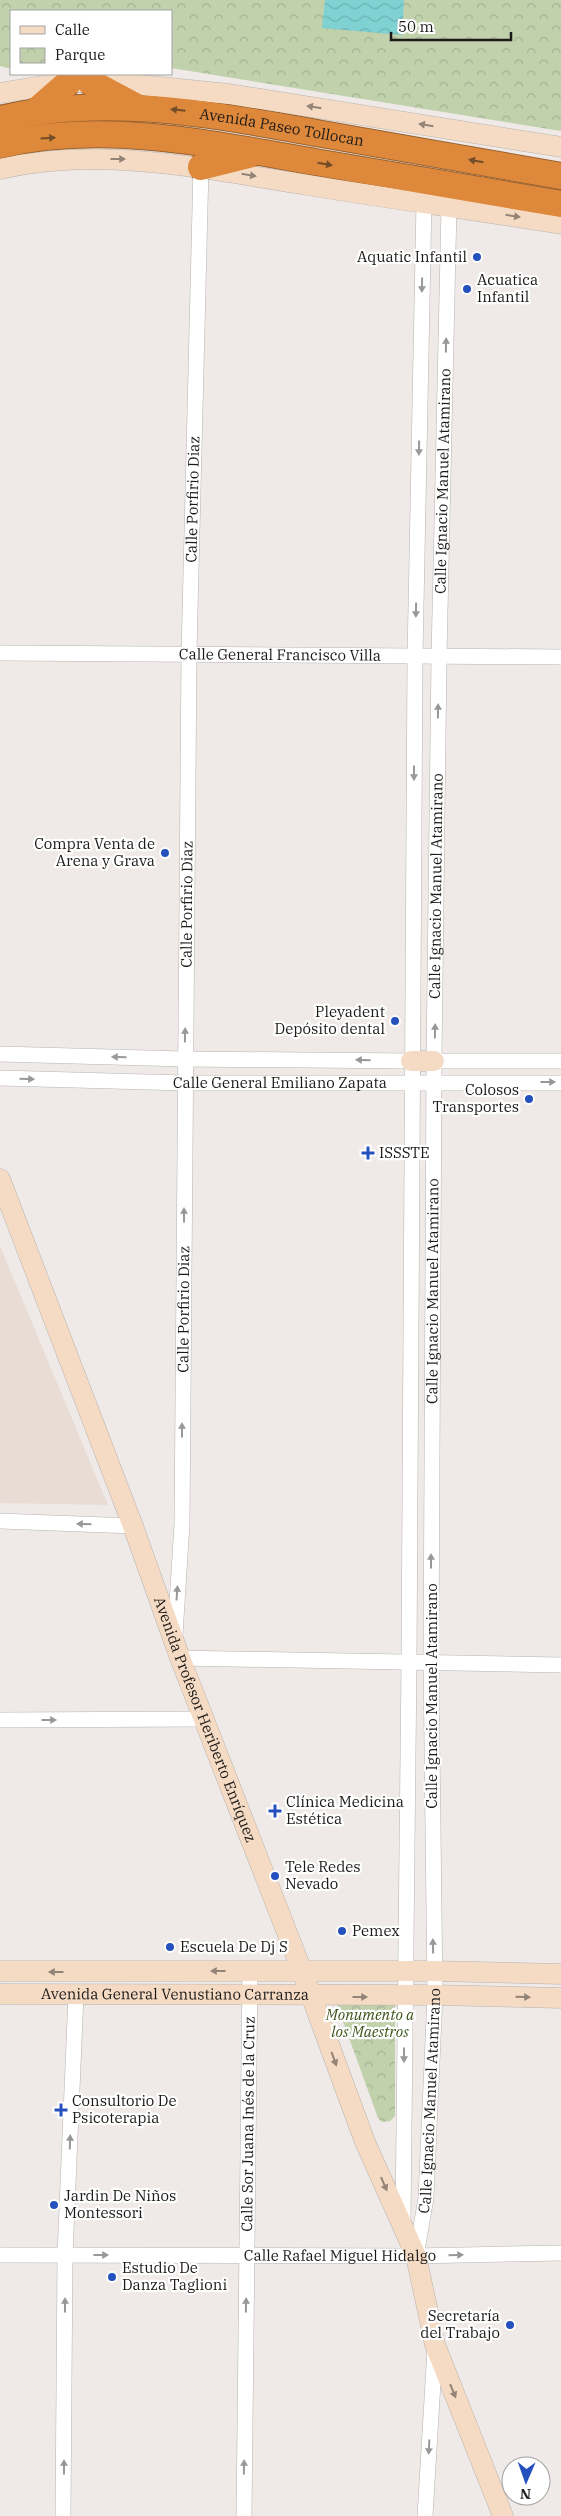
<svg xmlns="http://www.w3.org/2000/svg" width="561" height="2516" font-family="'IBM Plex Serif',serif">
	<defs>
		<pattern id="park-crowns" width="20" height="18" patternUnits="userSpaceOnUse" patternTransform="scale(1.25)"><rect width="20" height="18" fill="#c0d1ac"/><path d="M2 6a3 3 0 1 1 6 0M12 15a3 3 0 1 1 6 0" fill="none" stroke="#a4b393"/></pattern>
		<pattern id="water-waves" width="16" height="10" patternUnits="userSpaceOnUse" patternTransform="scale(1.25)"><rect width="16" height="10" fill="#7fd1d2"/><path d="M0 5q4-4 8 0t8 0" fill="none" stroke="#6db3b4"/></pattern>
	</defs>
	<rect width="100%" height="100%" fill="#efeae7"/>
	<!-- built -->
	<polygon fill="#e8dcd5" points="0,1246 108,1505 0,1503"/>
	<!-- park -->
	<g fill="url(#park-crowns)">
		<polygon points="0,0 561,0 561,131 171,68 171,11 11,11 11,69 0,66"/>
		<polygon points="335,1999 395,1999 395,2116 390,2121 382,2122 378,2118"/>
	</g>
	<!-- water -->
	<polygon fill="url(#water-waves)" points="325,0 404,0 402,35 322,28"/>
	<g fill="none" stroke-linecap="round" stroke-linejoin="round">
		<defs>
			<g id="street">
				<path id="s1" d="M0,653L561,657"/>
				<polyline points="0,1054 185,1059 411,1061"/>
				<polyline points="434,1061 561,1061"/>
				<path id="s2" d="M0,1078L185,1083H561"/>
				<polyline points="0,1521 133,1526"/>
				<path id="s3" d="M175,1635L182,1524L189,653L201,167"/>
				<polyline points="180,1658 561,1665"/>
				<polyline points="0,1720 204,1719"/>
				<polyline points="403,2222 409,1662 415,657 424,202"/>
				<path id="s4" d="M0,2255L416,2256L561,2253"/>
				<path id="s5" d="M416,2256L426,2198L435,1995L431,1662L434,1061L439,657L449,206"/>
				<polyline points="63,2516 65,2255 76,1995"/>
				<path id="s6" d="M244,2516L250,1971"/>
				<polyline points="425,2516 435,2349"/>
			</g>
			<g id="secondary">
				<polyline points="0,93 69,82 130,84 229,94 561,147"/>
				<path d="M0,169C103,146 205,169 307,185C392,199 476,210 561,224"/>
				<polyline points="411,1061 434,1061"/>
				<path id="s7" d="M0,1179L133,1526L180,1658L302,1971L365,2142L416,2256L435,2345L503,2516"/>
				<polyline points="0,1971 434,1971 561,1974"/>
				<path id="s8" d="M0,1994L435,1995L561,1998"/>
			</g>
			<g id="highway">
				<polyline points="90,82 135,106"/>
				<polyline points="37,110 69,82"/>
				<path id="s9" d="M0,119C108,93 215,115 322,134C402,148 481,162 561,176"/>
				<path d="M0,145C102,120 213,144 315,162C397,176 479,190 561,204"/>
				<polyline points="201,167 249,155"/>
			</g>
		</defs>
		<!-- street casing -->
		<use href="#street" stroke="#b7b3b0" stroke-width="16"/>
		<!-- secondary casing -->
		<use href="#secondary" stroke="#b7b3b0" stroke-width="21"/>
		<!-- highway casing -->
		<use href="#highway" stroke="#99622f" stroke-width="28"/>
		<!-- street -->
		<use href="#street" stroke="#fff" stroke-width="15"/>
		<!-- secondary -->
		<use href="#secondary" stroke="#f5dbc4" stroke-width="20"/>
		<!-- highway -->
		<use href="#highway" stroke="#dd883b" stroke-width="26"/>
	</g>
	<!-- one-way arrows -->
	<defs><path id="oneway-solid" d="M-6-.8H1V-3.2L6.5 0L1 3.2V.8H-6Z" transform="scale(1.25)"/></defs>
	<g fill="#938477">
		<use href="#oneway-solid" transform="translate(314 107) rotate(-171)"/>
		<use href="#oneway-solid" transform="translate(426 125) rotate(-171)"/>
		<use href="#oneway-solid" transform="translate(118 159)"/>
		<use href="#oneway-solid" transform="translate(249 175) rotate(9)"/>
		<use href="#oneway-solid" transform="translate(513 216) rotate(9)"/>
		<use href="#oneway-solid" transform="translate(218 1971) rotate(180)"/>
		<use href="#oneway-solid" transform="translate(56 1972) rotate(-180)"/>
		<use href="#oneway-solid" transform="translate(360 1997)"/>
		<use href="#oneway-solid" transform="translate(523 1997) rotate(1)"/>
		<use href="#oneway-solid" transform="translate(334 2059) rotate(70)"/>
		<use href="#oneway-solid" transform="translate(384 2184) rotate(66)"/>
		<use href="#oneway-solid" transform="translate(453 2391) rotate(68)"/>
	</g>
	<g fill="#734c28">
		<use href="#oneway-solid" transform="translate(178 110) rotate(-174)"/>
		<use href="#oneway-solid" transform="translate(48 138) rotate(-4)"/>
		<use href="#oneway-solid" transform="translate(476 161) rotate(-170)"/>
		<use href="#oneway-solid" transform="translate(325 164) rotate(10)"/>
	</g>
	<g fill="#999898">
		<use href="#oneway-solid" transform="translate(422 285) rotate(91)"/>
		<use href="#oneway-solid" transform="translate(446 345) rotate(-89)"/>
		<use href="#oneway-solid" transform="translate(419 448) rotate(91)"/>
		<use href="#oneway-solid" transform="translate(416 610) rotate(91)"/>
		<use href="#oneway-solid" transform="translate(438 711) rotate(-89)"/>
		<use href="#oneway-solid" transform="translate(414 773) rotate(90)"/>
		<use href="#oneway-solid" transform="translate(435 1031) rotate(-89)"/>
		<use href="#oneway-solid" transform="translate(185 1035) rotate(-89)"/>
		<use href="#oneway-solid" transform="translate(119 1057) rotate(-179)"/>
		<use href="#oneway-solid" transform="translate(363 1060) rotate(-179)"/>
		<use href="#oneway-solid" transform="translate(27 1079) rotate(2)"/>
		<use href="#oneway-solid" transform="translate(548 1082)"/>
		<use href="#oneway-solid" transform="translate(184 1215) rotate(-90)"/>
		<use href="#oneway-solid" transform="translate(182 1430) rotate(-90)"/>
		<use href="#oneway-solid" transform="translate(84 1524) rotate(-178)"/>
		<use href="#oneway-solid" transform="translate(431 1561) rotate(-90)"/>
		<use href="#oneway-solid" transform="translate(177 1593) rotate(-86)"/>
		<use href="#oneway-solid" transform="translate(49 1720)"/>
		<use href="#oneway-solid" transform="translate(433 1946) rotate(-91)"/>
		<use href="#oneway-solid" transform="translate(404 2055) rotate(90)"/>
		<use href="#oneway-solid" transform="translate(70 2142) rotate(-88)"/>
		<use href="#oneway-solid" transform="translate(101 2255)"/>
		<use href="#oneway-solid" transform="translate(456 2255) rotate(-1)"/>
		<use href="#oneway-solid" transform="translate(65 2305) rotate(-90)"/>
		<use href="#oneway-solid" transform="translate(246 2305) rotate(-89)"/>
		<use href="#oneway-solid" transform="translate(429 2447) rotate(93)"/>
		<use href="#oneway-solid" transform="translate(64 2467) rotate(-90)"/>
		<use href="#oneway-solid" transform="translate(244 2467) rotate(-89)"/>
	</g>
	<!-- markers -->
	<g fill="#2551bf" stroke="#fff" stroke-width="2">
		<circle cx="477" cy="257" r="5"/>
		<circle cx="467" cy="289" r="5"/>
		<circle cx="165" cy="853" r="5"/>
		<circle cx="395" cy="1021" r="5"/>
		<circle cx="529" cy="1099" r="5"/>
		<path d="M365.5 1145.5h5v5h5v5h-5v5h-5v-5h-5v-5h5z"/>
		<path d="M272.5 1803.5h5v5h5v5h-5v5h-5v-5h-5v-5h5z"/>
		<circle cx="275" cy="1876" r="5"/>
		<circle cx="342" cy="1931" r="5"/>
		<circle cx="170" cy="1947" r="5"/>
		<path d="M58.5 2102.5h5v5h5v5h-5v5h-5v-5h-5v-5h5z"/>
		<circle cx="54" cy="2205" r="5"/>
		<circle cx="112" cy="2277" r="5"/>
		<circle cx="510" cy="2325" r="5"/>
	</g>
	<g text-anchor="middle" stroke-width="4.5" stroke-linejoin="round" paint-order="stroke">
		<!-- street labels -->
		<g font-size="15" fill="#1c1a19" stroke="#fff">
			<text dy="5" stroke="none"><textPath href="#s9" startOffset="284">Avenida Paseo Tollocan</textPath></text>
			<text dy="5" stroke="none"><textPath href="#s5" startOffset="1776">Calle Ignacio Manuel Atamirano</textPath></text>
			<text dy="5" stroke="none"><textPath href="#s3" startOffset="1136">Calle Porfirio Diaz</textPath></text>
			<text dy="5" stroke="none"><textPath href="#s1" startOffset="280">Calle General Francisco Villa</textPath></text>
			<text dy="5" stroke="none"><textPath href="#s5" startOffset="1371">Calle Ignacio Manuel Atamirano</textPath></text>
			<text dy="5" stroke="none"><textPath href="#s3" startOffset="731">Calle Porfirio Diaz</textPath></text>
			<text dy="5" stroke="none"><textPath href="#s2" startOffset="280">Calle General Emiliano Zapata</textPath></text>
			<text dy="5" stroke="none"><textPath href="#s5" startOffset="966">Calle Ignacio Manuel Atamirano</textPath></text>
			<text dy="5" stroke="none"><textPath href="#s3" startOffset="326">Calle Porfirio Diaz</textPath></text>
			<text transform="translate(432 1696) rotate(-90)" y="5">Calle Ignacio Manuel Atamirano</text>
			<text dy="5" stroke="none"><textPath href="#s7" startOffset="578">Avenida Profesor Heriberto Enríquez</textPath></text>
			<text dy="5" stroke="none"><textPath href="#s8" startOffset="175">Avenida General Venustiano Carranza</textPath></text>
			<text dy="5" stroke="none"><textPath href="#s5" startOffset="156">Calle Ignacio Manuel Atamirano</textPath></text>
			<text dy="5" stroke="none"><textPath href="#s6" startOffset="392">Calle Sor Juana Inés de la Cruz</textPath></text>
			<text dy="5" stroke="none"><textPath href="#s4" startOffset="340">Calle Rafael Miguel Hidalgo</textPath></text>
		</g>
		<!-- poi labels -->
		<g font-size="15" fill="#1c1a19" stroke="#fff" text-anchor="start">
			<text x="467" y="262" text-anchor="end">Aquatic Infantil</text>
			<text x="477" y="285">Acuatica<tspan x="477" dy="17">Infantil</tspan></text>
			<text x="155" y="849" text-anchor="end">Compra Venta de<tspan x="155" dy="17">Arena y Grava</tspan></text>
			<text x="385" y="1017" text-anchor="end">Pleyadent<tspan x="385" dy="17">Depósito dental</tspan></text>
			<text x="519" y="1095" text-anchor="end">Colosos<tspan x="519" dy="17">Transportes</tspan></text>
			<text x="379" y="1158">ISSSTE</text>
			<text x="286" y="1807">Clínica Medicina<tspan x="286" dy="17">Estética</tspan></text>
			<text x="285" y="1872">Tele Redes<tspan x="285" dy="17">Nevado</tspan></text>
			<text x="352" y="1936">Pemex</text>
			<text x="180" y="1952">Escuela De Dj S</text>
			<text x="72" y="2106">Consultorio De<tspan x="72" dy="17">Psicoterapia</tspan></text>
			<text x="64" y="2201">Jardin De Niños<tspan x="64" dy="17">Montessori</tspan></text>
			<text x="122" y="2273">Estudio De<tspan x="122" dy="17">Danza Taglioni</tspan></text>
			<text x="500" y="2321" text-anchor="end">Secretaría<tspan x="500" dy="17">del Trabajo</tspan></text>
		</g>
		<!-- park labels -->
		<g font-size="15" font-style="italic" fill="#3d5318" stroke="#fff">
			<text x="370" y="2020">Monumento a<tspan x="370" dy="17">los Maestros</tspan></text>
		</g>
	</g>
	<!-- legend -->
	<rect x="10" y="10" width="162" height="65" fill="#ffffff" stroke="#a4a3a3"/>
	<rect x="20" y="26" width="25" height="8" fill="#f5dbc4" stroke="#a4a3a3"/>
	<text x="55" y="35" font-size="15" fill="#1c1a19">Calle</text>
	<rect x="20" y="48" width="25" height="15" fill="url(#park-crowns)" stroke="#a4a3a3"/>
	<text x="55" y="60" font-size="15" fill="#1c1a19">Parque</text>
	<!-- north arrow -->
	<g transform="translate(526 2481) rotate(182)"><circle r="24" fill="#ffffff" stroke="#a4a3a3"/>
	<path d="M0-4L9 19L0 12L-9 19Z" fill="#2551bf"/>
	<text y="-8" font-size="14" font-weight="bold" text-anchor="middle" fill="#1c1a19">N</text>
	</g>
	<!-- scale -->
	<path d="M391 32v8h120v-8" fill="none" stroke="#1c1a19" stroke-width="2.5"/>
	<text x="398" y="32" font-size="15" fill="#1c1a19" stroke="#ffffff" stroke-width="4" paint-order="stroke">50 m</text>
</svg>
